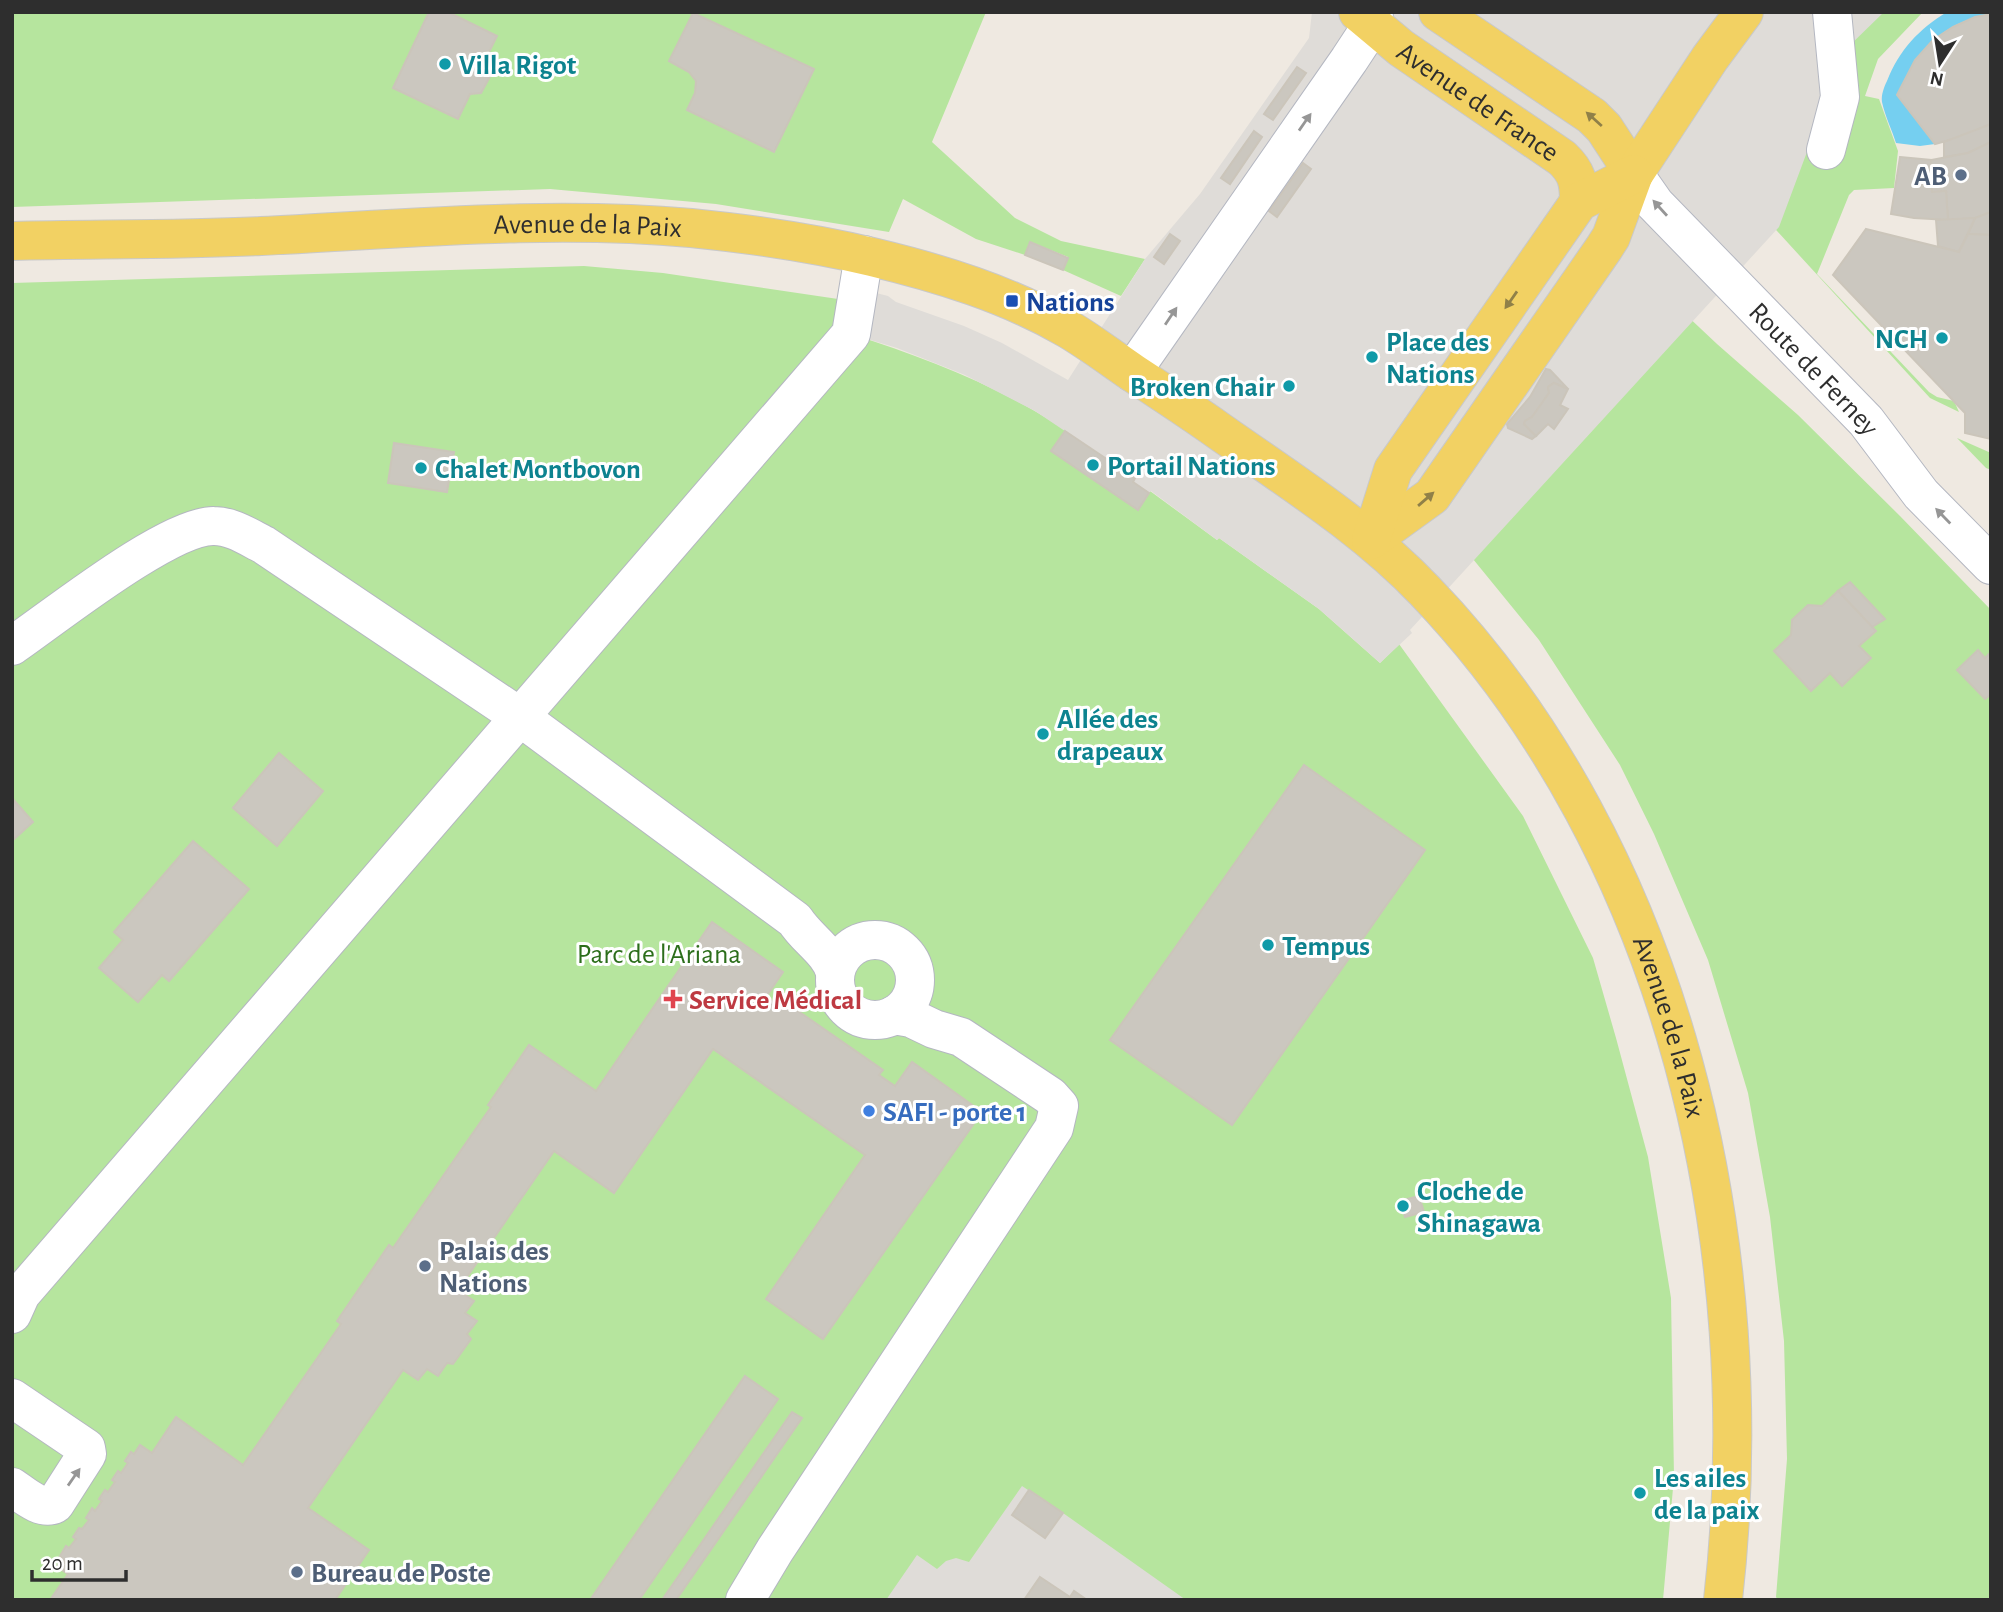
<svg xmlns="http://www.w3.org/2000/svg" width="2003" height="1612" font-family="'Alegreya Sans',sans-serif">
	<rect width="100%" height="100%" fill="#efe9e1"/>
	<!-- green -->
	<g fill="#b6e59e">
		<polygon points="12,12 986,12 932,142 1015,218 1061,241 1145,259 1121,296 1063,270 1068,257 1030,242 1025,255 976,239 903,199 889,232 716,204 550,189 12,207"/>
		<polygon points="1877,12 1923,12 1878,59 1865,96 1879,99 1898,151 1894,188 1854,190 1849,195 1817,274 1929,392 1937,397 1954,401 1959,412 1930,398 1734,184"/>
		<path d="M584,266L663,273L838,299L851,334C914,354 975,377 1033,410C1068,430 1101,456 1135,478L1133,482L1150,491L1217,540L1219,538L1319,609L1380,663L1399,644L1523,816L1593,958L1616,1038L1648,1157L1671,1298L1674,1477L1663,1600H12V283Z"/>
		<polygon points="1649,280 1717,344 1798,415 1900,516 1991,610 1991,1600 1778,1600 1776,1597 1787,1459 1784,1341 1770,1217 1748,1093 1708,960 1654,834 1620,765 1539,640 1464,548"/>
		<polygon points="1957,438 1991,453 1991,470 1986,468"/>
	</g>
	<!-- plaza -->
	<g fill="#dfdcd8">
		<polygon points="1312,12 1884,12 1845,50 1779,227 1410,630 1412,633 1380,663 1319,609 1219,538 1217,540 1151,491 1149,493 1133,482 1135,478 1035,411 965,375 897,348 851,334 841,284 888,296 896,302 964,326 1002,343 1068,380 1145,259 1200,194 1309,38"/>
		<polygon points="1022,1486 1063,1513 1186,1600 1087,1600 1074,1591 1070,1597 1040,1577 1024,1600 886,1600 917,1555 937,1569 946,1561 956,1558 969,1562"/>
	</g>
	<!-- water -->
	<path fill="#75cff0" d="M1947,12L1991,14C1938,24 1920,50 1897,95L1935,144L1920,146L1896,143C1892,130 1885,116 1882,102C1881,95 1884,87 1887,81C1899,50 1919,29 1947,12Z"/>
	<!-- building -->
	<g fill="#cbc7bf" stroke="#cbc5ba" stroke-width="2">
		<polygon points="429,12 448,12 497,36 485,60 487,68 493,71 481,93 470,94 458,119 393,88"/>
		<polygon points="693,13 814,69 774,152 687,110 695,93 696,81 689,72 669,61"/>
		<polygon points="1991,14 1991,124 1967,135 1935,144 1897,95 1915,60 1933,40 1953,27 1975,17"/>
		<polygon points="1297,67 1306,73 1273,120 1264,114"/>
		<polygon points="1991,124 1991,142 1968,153 1944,157 1944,142"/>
		<polygon points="1254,131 1262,137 1230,184 1221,178"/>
		<polygon points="1991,142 1991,212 1975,218 1948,220 1946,191 1932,192 1931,160 1968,153"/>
		<polygon points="1900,157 1931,160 1932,192 1946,191 1948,220 1914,218 1891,214"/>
		<polygon points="1303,163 1311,169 1277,217 1269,211"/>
		<polygon points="1991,212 1991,235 1968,234 1975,218"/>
		<polygon points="1975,218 1959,252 1938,246 1936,220"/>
		<polygon points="1866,229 1959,252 1968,234 1991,235 1991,439 1965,433 1965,413 1833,275"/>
		<polygon points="1170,234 1180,241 1164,264 1154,257"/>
		<polygon points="1030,242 1068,258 1063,270 1025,255"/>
		<polygon points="1546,369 1550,370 1568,389 1554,383 1548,387 1549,393 1532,417 1525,421 1524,424 1536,436 1532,439 1508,428 1507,424 1530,397"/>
		<polygon points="1554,383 1568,389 1560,405 1568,409 1554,429 1548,424 1536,436 1524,424 1525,421 1532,417 1549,393 1548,387"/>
		<polygon points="1065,431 1135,478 1133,482 1149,493 1138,510 1051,451"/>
		<polygon points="394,443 454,452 447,492 388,483"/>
		<polygon points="1850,582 1885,619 1872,627 1838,591"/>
		<polygon points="1838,591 1876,631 1859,646 1871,658 1842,686 1830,673 1811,691 1774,651 1791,635 1792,620 1808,605 1822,606"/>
		<polygon points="1978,650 1985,658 1991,652 1991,694 1985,699 1957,670"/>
		<polygon points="279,753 323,791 277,846 233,808"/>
		<polygon points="1304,765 1425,850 1232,1125 1110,1040"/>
		<polygon points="12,798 33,822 12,841"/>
		<polygon points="193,841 249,889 169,981 162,975 138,1002 99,968 123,940 114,932"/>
		<polygon points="712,922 783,972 766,997 781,1007 785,1002 883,1070 879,1075 895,1086 912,1062 982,1112 823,1339 766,1299 865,1155 713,1049 614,1193 554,1151 458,1290 474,1301 465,1313 477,1321 467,1334 471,1339 453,1364 447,1363 438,1376 427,1369 418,1380 403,1370 308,1508 369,1550 335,1600 50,1600 68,1574 57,1567 62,1558 60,1556 66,1546 69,1548 76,1539 73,1537 79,1528 82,1529 89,1520 86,1518 92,1508 95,1511 102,1501 99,1499 105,1490 108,1492 115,1482 112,1480 118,1471 121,1473 128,1463 125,1461 131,1452 134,1454 140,1445 152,1453 176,1417 243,1465 341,1324 337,1321 389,1245 393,1248 491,1107 488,1105 529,1045 596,1091"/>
		<polygon points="1419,1196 1424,1212 1405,1217 1400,1201"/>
		<polygon points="745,1376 778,1399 639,1600 590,1600"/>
		<polygon points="792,1412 802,1418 676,1600 662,1600"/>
		<polygon points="1029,1490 1063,1513 1045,1538 1012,1515"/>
		<polygon points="1040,1577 1070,1597 1074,1591 1087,1600 1024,1600"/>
	</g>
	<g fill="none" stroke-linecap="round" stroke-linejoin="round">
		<defs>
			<g id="minor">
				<polyline points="1826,150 1840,97 1832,12"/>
				<path id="s1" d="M1634,174L1655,204L1866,421L1921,494L1991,565"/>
				<polyline points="1132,372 1349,60 1372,25 1374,12"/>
				<path d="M12,646C53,618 169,525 214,526C232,526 248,537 264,545L520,717L795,920C807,939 829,951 835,972"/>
				<circle cx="875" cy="980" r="40"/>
				<polyline points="12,1314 21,1294 851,334 864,255"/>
				<path d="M12,1398L86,1448L87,1454L55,1504C41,1511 24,1495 12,1487"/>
				<polyline points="745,1600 775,1550 1054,1128 1059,1106 1050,1096 961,1037 934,1029 911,1018 894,1015"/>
			</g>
			<g id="major">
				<path id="s2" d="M1358,12L1401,48L1562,158C1577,172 1579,182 1579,202"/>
				<polyline points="1438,12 1592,116 1604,128 1634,174"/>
				<path id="s3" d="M12,241C95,239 178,240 261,236C403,229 549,215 691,228C751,234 814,243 872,257C939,273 1008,294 1068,329C1090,342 1111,358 1133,373C1162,392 1191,411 1219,431C1290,481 1365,528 1425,591C1676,853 1763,1248 1723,1600"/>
				<polyline points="1371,540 1432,496 1604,248 1611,237 1634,174 1710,58 1744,12"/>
				<polyline points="1371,540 1393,470 1579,202 1634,174"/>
			</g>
		</defs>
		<!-- minor casing -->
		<use href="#minor" stroke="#b4b7c1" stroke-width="40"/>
		<!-- major casing -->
		<use href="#major" stroke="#c9c9c9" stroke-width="40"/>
		<!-- minor -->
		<use href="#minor" stroke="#fff" stroke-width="38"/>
		<!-- major -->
		<use href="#major" stroke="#f2d163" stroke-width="38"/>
	</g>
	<!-- one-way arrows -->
	<defs><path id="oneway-solid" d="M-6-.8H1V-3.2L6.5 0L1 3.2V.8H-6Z" transform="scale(1.75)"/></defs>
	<g fill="#908048">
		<use href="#oneway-solid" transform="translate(1594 119) rotate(-138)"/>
		<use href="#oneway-solid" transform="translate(1511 300) rotate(125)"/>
		<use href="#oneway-solid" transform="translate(1426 499) rotate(-41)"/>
	</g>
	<g fill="#969696">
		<use href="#oneway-solid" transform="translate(1305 122) rotate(-55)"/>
		<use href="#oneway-solid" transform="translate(1660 208) rotate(-132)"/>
		<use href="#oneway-solid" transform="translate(1171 316) rotate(-56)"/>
		<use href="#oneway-solid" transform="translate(1943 516) rotate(-134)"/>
		<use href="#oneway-solid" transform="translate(74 1477) rotate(-55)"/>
	</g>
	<!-- markers -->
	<g fill="#0f9aa8" stroke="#fff" stroke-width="2.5">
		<circle cx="445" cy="64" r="7"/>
		<circle cx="1942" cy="338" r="7"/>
		<circle cx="1372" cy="357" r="7"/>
		<circle cx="1289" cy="386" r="7"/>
		<circle cx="1093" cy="465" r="7"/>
		<circle cx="421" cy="468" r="7"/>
		<circle cx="1043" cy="734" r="7"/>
		<circle cx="1268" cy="945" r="7"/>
		<circle cx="1403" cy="1206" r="7"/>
		<circle cx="1640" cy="1493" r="7"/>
	</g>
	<g fill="#5c6f8a" stroke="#fff" stroke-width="2.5">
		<circle cx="1961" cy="175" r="7"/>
		<circle cx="425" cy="1266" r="7"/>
		<circle cx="297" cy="1572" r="7"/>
	</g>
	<rect fill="#1a4fb4" stroke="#fff" stroke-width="2.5" x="1005" y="294" width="14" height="14" rx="3.5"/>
	<path fill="#e0444e" stroke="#fff" stroke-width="2.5" d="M669.5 988.5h7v7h7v7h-7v7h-7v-7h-7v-7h7z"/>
	<circle fill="#3f7fe0" stroke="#fff" stroke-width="2.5" cx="869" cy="1111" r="7"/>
	<g text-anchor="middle" stroke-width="6" stroke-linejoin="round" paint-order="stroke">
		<!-- culture labels -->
		<g font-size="28" font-weight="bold" fill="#0d838f" stroke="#fff" text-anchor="start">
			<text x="459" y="74">Villa Rigot</text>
			<text x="1928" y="348" text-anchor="end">NCH</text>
			<text x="1386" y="351">Place des<tspan x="1386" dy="32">Nations</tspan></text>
			<text x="1275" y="396" text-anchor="end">Broken Chair</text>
			<text x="1107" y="475">Portail Nations</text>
			<text x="435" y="478">Chalet Montbovon</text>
			<text x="1057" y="728">Allée des<tspan x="1057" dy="32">drapeaux</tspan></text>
			<text x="1282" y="955">Tempus</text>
			<text x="1417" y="1200">Cloche de<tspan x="1417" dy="32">Shinagawa</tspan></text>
			<text x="1654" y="1487">Les ailes<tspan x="1654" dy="32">de la paix</tspan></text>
		</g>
		<!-- street labels -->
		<g font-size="28" fill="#2e2e2e" stroke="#fff">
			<text dy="10" stroke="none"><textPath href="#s2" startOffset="150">Avenue de France</textPath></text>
			<text dy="10" stroke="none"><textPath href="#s3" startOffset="576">Avenue de la Paix</textPath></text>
			<text dy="10" stroke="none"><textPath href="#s1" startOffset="266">Route de Ferney</textPath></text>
			<text dy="10" stroke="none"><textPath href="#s3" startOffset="2021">Avenue de la Paix</textPath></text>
		</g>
		<!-- service labels -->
		<g font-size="28" font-weight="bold" fill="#4e5e75" stroke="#fff" text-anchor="start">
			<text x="1947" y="185" text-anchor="end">AB</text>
			<text x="439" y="1260">Palais des<tspan x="439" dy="32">Nations</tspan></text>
			<text x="311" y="1582">Bureau de Poste</text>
		</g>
		<!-- transit labels -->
		<g font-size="28" font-weight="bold" fill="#164399" stroke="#fff" text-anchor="start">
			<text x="1026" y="311">Nations</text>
		</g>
		<!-- park labels -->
		<g font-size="28" fill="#2c6e1b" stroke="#fff">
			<text x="659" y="963">Parc de l'Ariana</text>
		</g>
		<!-- health labels -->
		<g font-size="28" font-weight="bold" fill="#be3a42" stroke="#fff" text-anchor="start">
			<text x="689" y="1009">Service Médical</text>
		</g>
		<!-- shop labels -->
		<g font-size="28" font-weight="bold" fill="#366cbe" stroke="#fff" text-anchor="start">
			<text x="883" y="1121">SAFI - porte 1</text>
		</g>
	</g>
	<!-- border -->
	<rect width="2003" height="1612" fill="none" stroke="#2e2e2e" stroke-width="28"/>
	<!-- north arrow -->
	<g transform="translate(1940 63) rotate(192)" stroke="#ffffff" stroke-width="5" paint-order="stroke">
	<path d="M0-5L12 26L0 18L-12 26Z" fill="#2e2e2e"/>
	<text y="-10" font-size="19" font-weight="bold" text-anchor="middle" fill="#2e2e2e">N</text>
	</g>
	<!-- scale -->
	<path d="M32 1570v10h94v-10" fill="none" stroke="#2e2e2e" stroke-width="3.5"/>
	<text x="42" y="1570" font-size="21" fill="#2e2e2e" stroke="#ffffff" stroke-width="5" paint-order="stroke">20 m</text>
</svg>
